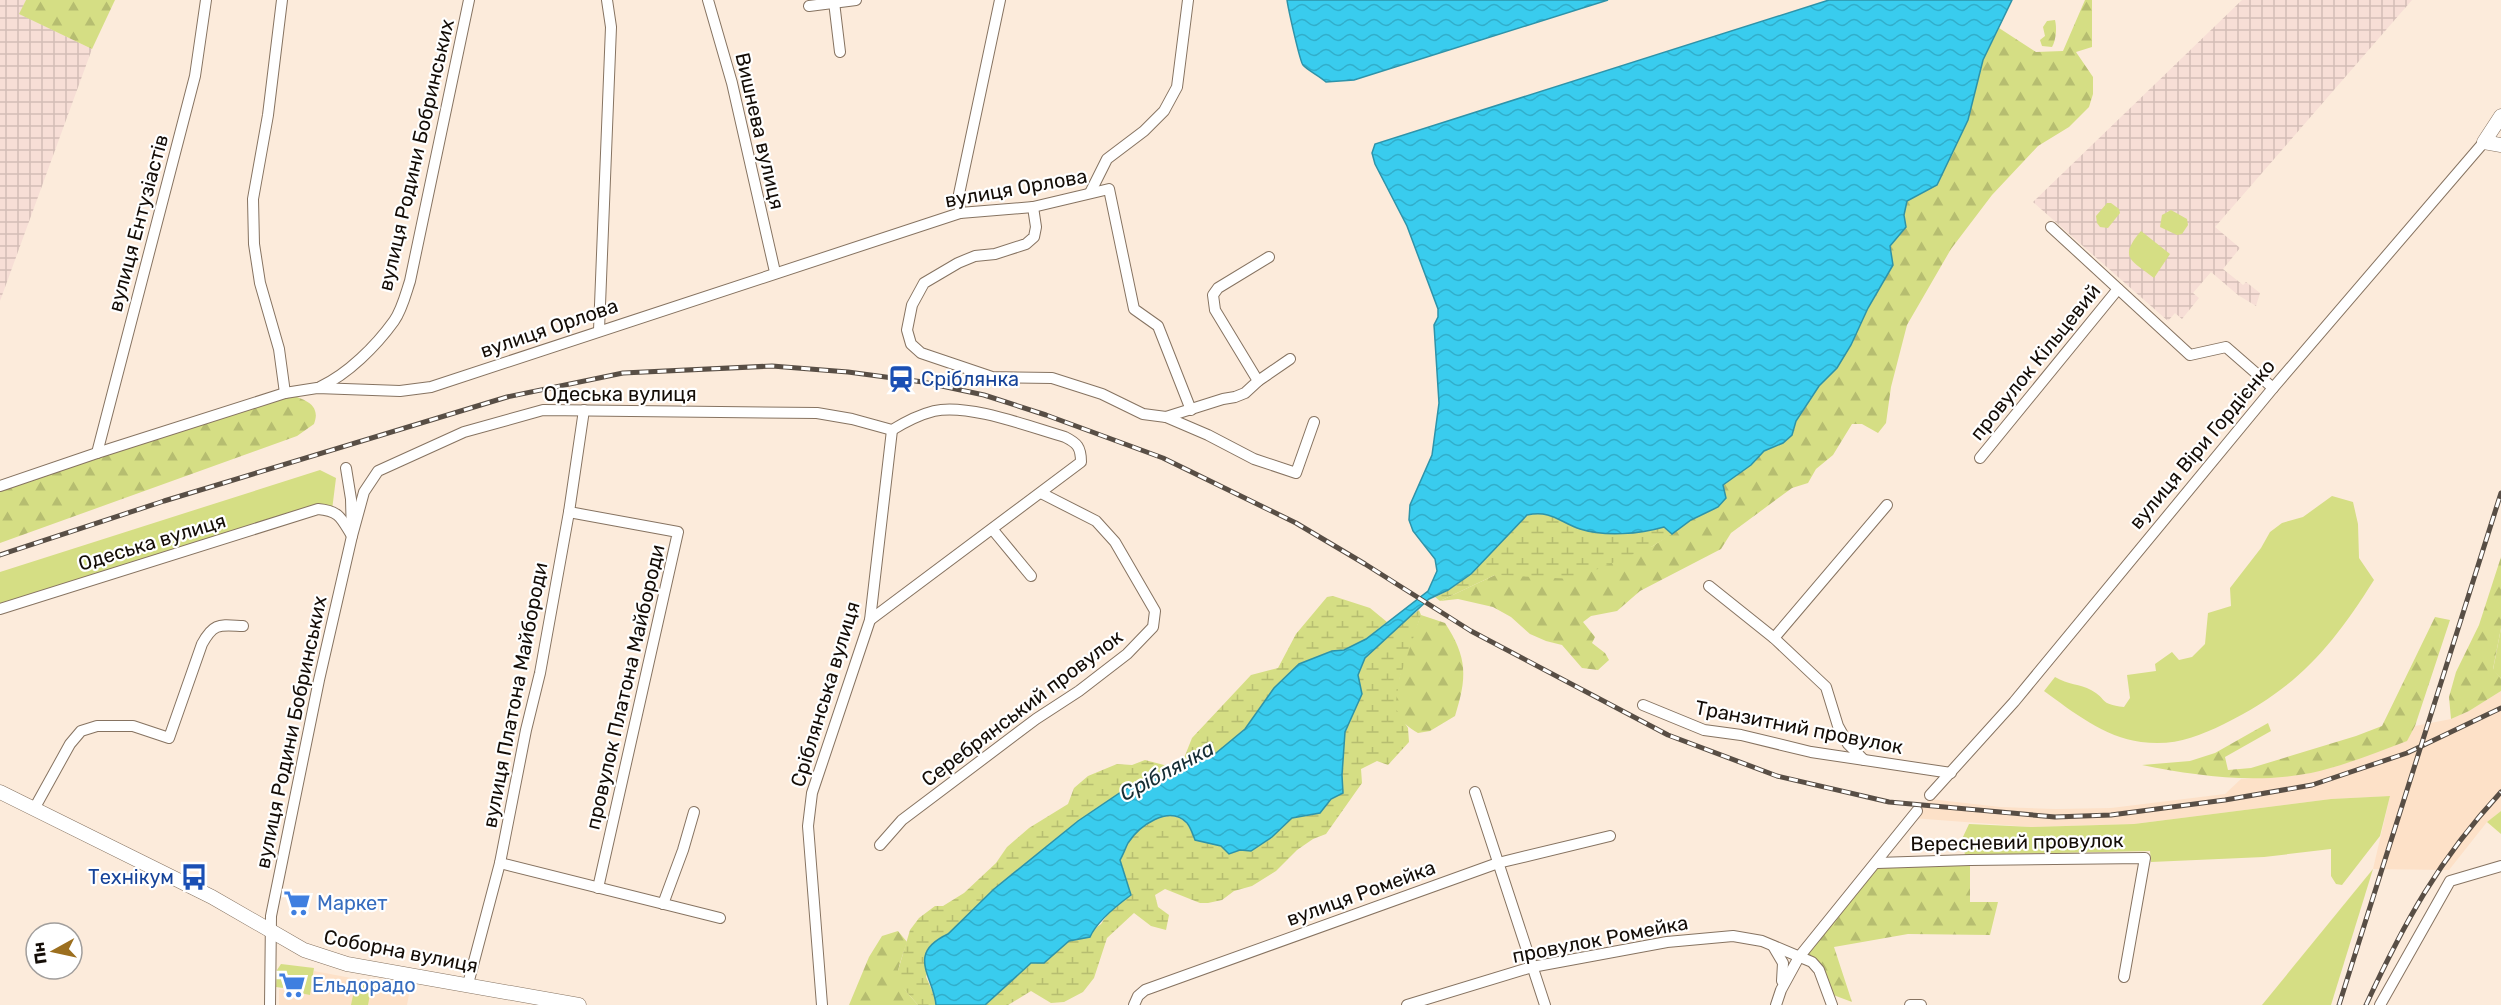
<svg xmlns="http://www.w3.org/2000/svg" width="2501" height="1005" font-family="Rubik,sans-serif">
	<defs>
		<pattern id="industrial-grid" width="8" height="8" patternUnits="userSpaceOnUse" patternTransform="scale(1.5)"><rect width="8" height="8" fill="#f7ded6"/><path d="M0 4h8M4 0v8" fill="none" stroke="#d3bdb6"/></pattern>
		<pattern id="forest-firs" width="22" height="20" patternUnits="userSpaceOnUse" patternTransform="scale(1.5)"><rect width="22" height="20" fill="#d5de84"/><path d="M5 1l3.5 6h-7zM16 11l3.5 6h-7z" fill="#b6bd70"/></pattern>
		<pattern id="wetland-marsh" width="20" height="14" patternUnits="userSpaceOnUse" patternTransform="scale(1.5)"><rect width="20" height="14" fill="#d5de84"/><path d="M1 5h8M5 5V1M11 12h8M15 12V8" fill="none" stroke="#b6bd70"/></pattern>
		<pattern id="water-waves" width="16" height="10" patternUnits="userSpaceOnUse" patternTransform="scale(1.5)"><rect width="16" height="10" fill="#39ccee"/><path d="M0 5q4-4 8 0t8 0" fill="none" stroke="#31aecb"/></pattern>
	</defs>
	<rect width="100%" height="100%" fill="#fcebdb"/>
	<!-- built -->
	<g fill="#fde1c8">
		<polygon points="2501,691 2501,811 2487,822 2449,870 2373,869 2390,796 2331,799 2134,824 2031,827 1912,818 1930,799 2000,807 2056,809 2111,808 2225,794 2241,779 2310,773 2406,741 2415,726 2451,719 2469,711"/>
		<polygon points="314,971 410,989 407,1005 279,1005 279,989 310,994"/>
	</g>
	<!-- industrial -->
	<g fill="url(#industrial-grid)">
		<polygon points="0,0 26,0 20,14 92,49 0,301"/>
		<polygon points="2242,0 2412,0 2215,227 2240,248 2223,269 2243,285 2246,282 2260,293 2256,306 2238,295 2211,272 2193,293 2199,298 2182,319 2175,313 2168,321 2033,202"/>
	</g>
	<!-- green -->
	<g fill="#d5de84">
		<polygon points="2107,203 2111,203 2119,209 2120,213 2108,228 2100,227 2097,223 2096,216"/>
		<polygon points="2171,210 2187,219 2188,225 2182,234 2177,235 2160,227 2162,215"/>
		<path d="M2141,231L2170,254L2154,278C2131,260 2118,258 2141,231Z"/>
		<polygon points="320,470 336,478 332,510 317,509 0,609 0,572"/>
		<path d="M2332,496L2353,502L2358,524L2359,558L2374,580C2331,648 2297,688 2224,724C2195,738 2174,746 2141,742C2104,737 2073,712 2044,691L2055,677C2068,685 2080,684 2091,690C2108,699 2098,704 2124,707L2130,698L2127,675L2156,671L2155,664L2172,652L2179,660L2192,657L2205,644L2208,613L2231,606L2230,588L2261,548L2270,532L2282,523L2303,517Z"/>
		<polygon points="2501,628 2501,678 2493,670"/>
		<polygon points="2390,796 2380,836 2342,885 2336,884 2331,876 2331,849 2264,857 2151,862 2150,851 1965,855 1962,839 1969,824 2031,827 2134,824 2331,799"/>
		<polygon points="2501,811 2501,834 2487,822"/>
		<polygon points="2373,869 2331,1005 2262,1005"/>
		<polygon points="281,964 314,968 310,995 300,993 302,982 284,979 283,988 276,987 277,970"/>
		<polygon points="356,981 372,984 368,1005 351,1005"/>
	</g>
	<!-- forest -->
	<g fill="url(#forest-firs)">
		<polygon points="26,0 115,0 92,49 19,14"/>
		<polygon points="2085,0 2092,0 2092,47 2076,52 2093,77 2093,94 2089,107 2069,127 2038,146 1992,195 1951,249 1907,325 1891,387 1886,423 1878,433 1862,424 1852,424 1833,455 1816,469 1808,483 1792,488 1731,533 1721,549 1640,591 1617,611 1591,616 1583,622 1595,637 1592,643 1605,653 1609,660 1598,670 1582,668 1562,645 1546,641 1530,634 1511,617 1493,607 1458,599 1440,601 1495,575 1530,575 1653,546 1691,520 1718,507 1725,498 1723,485 1751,465 1764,451 1783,443 1792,435 1796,421 1819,386 1837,368 1851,345 1868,308 1893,265 1890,246 1906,227 1904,215 1907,200 1937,185 1968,120 1983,60 1999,28 2036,52 2063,51"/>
		<path d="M2055,20C2057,28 2056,40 2052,47L2042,46L2040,40L2045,36L2043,27L2047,21Z"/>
		<path d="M286,393C302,399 322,403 314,424L297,436L0,543V486Z"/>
		<polygon points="2501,557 2501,628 2493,669 2501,678 2501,691 2469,711 2451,719 2449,697 2456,672 2479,625"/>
		<path d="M1421,615L1445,623C1468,658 1467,678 1455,716L1430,731L1418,733C1409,728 1399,720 1396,710C1391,691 1414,633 1421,615Z"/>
		<path d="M2435,617L2450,620L2415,726L2407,741C2375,753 2343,766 2311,773C2254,784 2197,776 2142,765L2190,761L2215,753L2268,723L2271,731L2225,757L2228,770L2251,768L2356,736L2382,726Z"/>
		<polygon points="1970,860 1970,902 1998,902 1990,935 1908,934 1834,947 1852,1002 1828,993 1819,970 1802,958 1877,863"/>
		<path d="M898,931L907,942C895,979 892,975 918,1005H849L869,957L882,936Z"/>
	</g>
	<!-- wetland -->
	<g fill="url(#wetland-marsh)">
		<path d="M1539,512C1554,515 1565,524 1579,528C1604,537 1640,534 1664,527L1672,534L1653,546L1574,579L1495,575L1440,601L1435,597C1475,580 1495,541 1527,515Z"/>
		<polygon points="1333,596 1370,608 1387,622 1366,639 1344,650 1332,651 1299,664 1274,688 1245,729 1210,758 1182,763 1171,773 1130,787 1078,821 994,889 948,934 938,939 926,977 935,997 936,1005 918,1005 897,981 897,974 910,930 919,918 935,906 943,906 964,893 996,863 1007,847 1029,828 1068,804 1074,788 1088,776 1117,764 1132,765 1145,760 1164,765 1182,763 1192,738 1251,675 1278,668 1296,634 1327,597"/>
		<path d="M1419,610L1421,615L1400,677L1396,701V709L1408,728L1409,742L1388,765L1377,761L1361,769L1362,783L1326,834L1313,839L1297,850L1276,871L1252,886L1234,891L1222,900L1208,903H1200L1165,889L1155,895L1158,907L1169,915L1166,930L1151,926L1134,913L1107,938L1094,978L1083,992L1064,1002L1051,1003L1031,991L1008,1005H985L1031,962L1037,963L1048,960L1057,949L1069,941L1080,939L1101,924L1109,912L1131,895L1120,860C1123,855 1125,849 1128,843C1138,826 1169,804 1187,824C1191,828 1193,835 1195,840L1250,851L1272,837L1292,818L1320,813L1331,799L1343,793L1342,775L1345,732L1362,694L1358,675L1365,658L1395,628Z"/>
	</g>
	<!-- water -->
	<g fill="url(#water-waves)" stroke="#2e93a9" stroke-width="1.5">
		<path d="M1287,0H1608L1354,80L1326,82C1318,75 1307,70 1303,65C1300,62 1288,8 1287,0Z"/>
		<path d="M1829,0H2012L1983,60L1968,120L1937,185L1907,201L1904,215L1906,227L1890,246L1893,265L1868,308L1851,345L1837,368L1819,386L1796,421L1792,435L1783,443L1764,451L1751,465L1723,485L1726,498L1718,507L1691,520L1672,534L1664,527C1640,534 1605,537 1580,529C1559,522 1552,510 1527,515L1471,574L1448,590L1429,599L1365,658L1358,675L1362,694L1345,732L1342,775L1343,793L1331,799L1320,813L1292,818L1272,837L1251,851L1240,850L1229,854L1221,846L1195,840C1193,835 1191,828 1187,823C1169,804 1139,826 1128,843C1125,849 1123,855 1120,860L1131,895C1116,906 1097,921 1090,937L1069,941L1044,963H1031L985,1005H936C934,977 905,954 948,934L994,889L1078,821L1130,786L1171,773L1182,763L1210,758L1245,729L1274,688L1299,664L1332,651L1344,650L1366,639L1428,591L1437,571L1435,559L1413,531L1409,520L1410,505L1432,455L1439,403L1434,325L1438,317V309L1407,226L1375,164L1372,153L1375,144Z"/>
	</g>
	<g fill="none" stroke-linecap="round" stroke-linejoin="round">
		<defs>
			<g id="street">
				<polyline points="282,0 268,115 253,199 254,244 260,283 279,349 285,393"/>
				<polyline points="708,0 732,83 775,272"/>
				<polyline points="834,2 840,52"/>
				<polyline points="809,6 856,0"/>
				<polyline points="1090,193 1107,159 1144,131 1164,111 1177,87 1188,0"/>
				<polyline points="1033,207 1036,227 1034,237 1026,244 995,254 975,256 958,263 924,283 912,305 907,330 911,344 921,353 992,377 1052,378 1102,394 1143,414 1166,417 1208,435 1254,459 1296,473 1314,422"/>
				<polyline points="960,213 959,194 1000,0"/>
				<polyline points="2051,227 2190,355 2226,347 2273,388"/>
				<polyline points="599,330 611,27 607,0"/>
				<polyline points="1258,381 1290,359"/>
				<path d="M320,387C348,374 376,346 394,321C402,310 406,293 410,281L469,0"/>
				<polyline points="1166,417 1223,399 1235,397 1245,393 1258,381 1215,310 1213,295 1218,288 1269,257"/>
				<polyline points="97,453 195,76 206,0"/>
				<polyline points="1980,458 2118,289"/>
				<polyline points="0,486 97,453 285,393 317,388 400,391 431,387 960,213 1033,207 1109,189 1134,309 1158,326 1191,410"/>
				<polyline points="569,512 678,532 598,888"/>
				<polyline points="993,530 1031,576"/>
				<polyline points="1709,586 1774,638 1826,687 1838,726 1848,744 1864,760"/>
				<path d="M0,609L318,509C340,511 341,518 352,536L364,492L378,471L464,432L543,410L817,413L852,419L892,430C905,422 918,415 934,411C968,403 1030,427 1065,437C1077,443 1081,447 1081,462L870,620"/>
				<polyline points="1774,638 1887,505"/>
				<polyline points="1643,705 1704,730 1741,735 1811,752 1951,773"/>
				<polyline points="1475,792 1545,1005"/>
				<polyline points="1930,795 2014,702 2273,388 2484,142"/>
				<path d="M34,809L70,744L81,731L97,726H133L169,738L202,644C214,622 220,625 243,626"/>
				<polyline points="880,845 902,820 1036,719 1079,691 1127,654 1153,627 1155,611 1115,542 1096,521 1041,493"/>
				<polyline points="500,863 720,918"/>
				<polyline points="1877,863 1970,860 2145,858 2124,977"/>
				<polyline points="663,904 683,850 694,812"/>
				<polyline points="1773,946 1783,963 1782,981"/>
				<polyline points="468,984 500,863 526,730 540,673 569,512 584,410"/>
				<polyline points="270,1005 271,916 319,680 352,536 351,499 346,468"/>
				<polyline points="822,1005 808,826 812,793 870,620 892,430"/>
				<polyline points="1134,1005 1138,996 1145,990 1498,863 1610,836"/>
				<polyline points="1407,1005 1532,967 1667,942 1733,936 1762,941 1812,962 1819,970 1832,1005"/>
				<polyline points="1776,1005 1781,990 1799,957 1917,811"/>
				<polyline points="1910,1005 1921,1005"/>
				<polyline points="2380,1005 2450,881 2501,866"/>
			</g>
			<g id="secondary">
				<polyline points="2501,116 2484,142 2501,145"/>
				<polyline points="0,792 212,897 304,950 347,964 579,1005"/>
			</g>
		</defs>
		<!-- street casing -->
		<use href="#street" stroke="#867361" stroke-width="12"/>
		<!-- secondary casing -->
		<use href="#secondary" stroke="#867361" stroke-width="15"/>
		<!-- street -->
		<use href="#street" stroke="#fff" stroke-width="10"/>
		<!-- secondary -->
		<use href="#secondary" stroke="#fff" stroke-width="14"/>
		<defs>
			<g id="rail">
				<polyline points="0,555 164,501 507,397 623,373 772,366 848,372 923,382 984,395 1046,415 1163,458 1296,523 1365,564 1471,631 1668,735 1777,776 1889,802 2055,817 2111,815 2225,800 2312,785 2407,753 2501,708"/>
				<polyline points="2339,1005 2501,493"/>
				<path d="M2366,1005C2404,923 2439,859 2501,792"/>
			</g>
		</defs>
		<!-- rail casing -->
		<use href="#rail" stroke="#584e45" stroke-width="5"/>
		<!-- rail -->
		<use href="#rail" stroke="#fff" stroke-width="3" stroke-dasharray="9" stroke-linecap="butt"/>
	</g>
	<!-- icons -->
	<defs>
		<symbol id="station-bare" viewBox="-9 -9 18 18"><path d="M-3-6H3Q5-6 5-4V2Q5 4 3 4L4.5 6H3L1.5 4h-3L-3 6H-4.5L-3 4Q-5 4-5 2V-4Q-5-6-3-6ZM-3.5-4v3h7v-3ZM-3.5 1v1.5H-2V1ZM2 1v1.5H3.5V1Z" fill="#1a4fb4" stroke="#fff" stroke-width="2.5" paint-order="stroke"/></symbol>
		<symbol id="bus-bare" viewBox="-9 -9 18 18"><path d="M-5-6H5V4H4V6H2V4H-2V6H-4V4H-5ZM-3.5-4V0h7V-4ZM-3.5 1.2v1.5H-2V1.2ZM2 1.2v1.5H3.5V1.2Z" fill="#1a4fb4" stroke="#fff" stroke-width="2.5" paint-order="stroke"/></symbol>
		<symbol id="supermarket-bare" viewBox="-9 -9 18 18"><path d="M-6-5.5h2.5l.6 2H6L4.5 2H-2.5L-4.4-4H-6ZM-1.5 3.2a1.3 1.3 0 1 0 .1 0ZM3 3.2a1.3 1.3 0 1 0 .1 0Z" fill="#3f7fe0" stroke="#fff" stroke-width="2.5" paint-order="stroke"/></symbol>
	</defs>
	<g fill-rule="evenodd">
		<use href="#station-bare" x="882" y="360" width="38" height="38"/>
		<use href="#bus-bare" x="175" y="858" width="38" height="38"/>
		<use href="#supermarket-bare" x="278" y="884" width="38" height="38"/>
		<use href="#supermarket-bare" x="273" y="966" width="38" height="38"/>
	</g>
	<g text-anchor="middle" stroke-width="4.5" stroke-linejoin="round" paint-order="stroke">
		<!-- street labels -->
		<g font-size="20" fill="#140d07" stroke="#fff">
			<text transform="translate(760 131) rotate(77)" y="7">Вишнева вулиця</text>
			<text transform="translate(416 155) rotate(-77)" y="7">вулиця Родини Бобринських</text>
			<text transform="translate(1016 188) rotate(-10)" y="7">вулиця Орлова</text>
			<text transform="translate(138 223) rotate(-75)" y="7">вулиця Ентузіастів</text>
			<text transform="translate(549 328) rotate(-19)" y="7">вулиця Орлова</text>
			<text transform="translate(2035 362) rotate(-51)" y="7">провулок Кільцевий</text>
			<text x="620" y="401">Одеська вулиця</text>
			<text transform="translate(2202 444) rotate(-50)" y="7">вулиця Віри Гордієнко</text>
			<text transform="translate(152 542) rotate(-17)" y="7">Одеська вулиця</text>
			<text transform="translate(625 687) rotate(-77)" y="7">провулок Платона Майбороди</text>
			<text transform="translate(825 694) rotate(-73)" y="7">Сріблянська вулиця</text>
			<text transform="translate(515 695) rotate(-79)" y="7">вулиця Платона Майбороди</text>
			<text transform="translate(1022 708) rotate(-37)" y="7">Серебрянський провулок</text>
			<text transform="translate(1799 727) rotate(11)" y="7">Транзитний провулок</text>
			<text transform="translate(291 732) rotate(-78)" y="7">вулиця Родини Бобринських</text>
			<text transform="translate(2017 842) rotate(-1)" y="7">Вересневий провулок</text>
			<text transform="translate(1361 893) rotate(-20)" y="7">вулиця Ромейка</text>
			<text transform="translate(1600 939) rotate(-11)" y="7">провулок Ромейка</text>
			<text transform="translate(401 951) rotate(11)" y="7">Соборна вулиця</text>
		</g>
		<!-- transit labels -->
		<g font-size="20" fill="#164399" stroke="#fff" text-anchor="start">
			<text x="921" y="386">Сріблянка</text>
			<text x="174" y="884" text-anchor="end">Технікум</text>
		</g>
		<!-- shop labels -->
		<g font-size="20" fill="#366cbe" stroke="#fff" text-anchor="start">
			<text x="317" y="910">Маркет</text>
			<text x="312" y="992">Ельдорадо</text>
		</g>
		<!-- water labels -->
		<g font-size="21" font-style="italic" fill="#162d34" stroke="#fff">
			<text transform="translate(1167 771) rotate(-28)" y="7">Сріблянка</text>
		</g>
	</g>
	<!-- north arrow -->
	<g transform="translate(54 951) rotate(262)"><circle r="28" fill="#ffffff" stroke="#a19e9c" stroke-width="1.5"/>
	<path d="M0-4.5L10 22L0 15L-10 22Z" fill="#9c6f1f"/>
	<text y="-9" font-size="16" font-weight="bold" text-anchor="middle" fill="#140d07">Пн</text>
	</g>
</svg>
